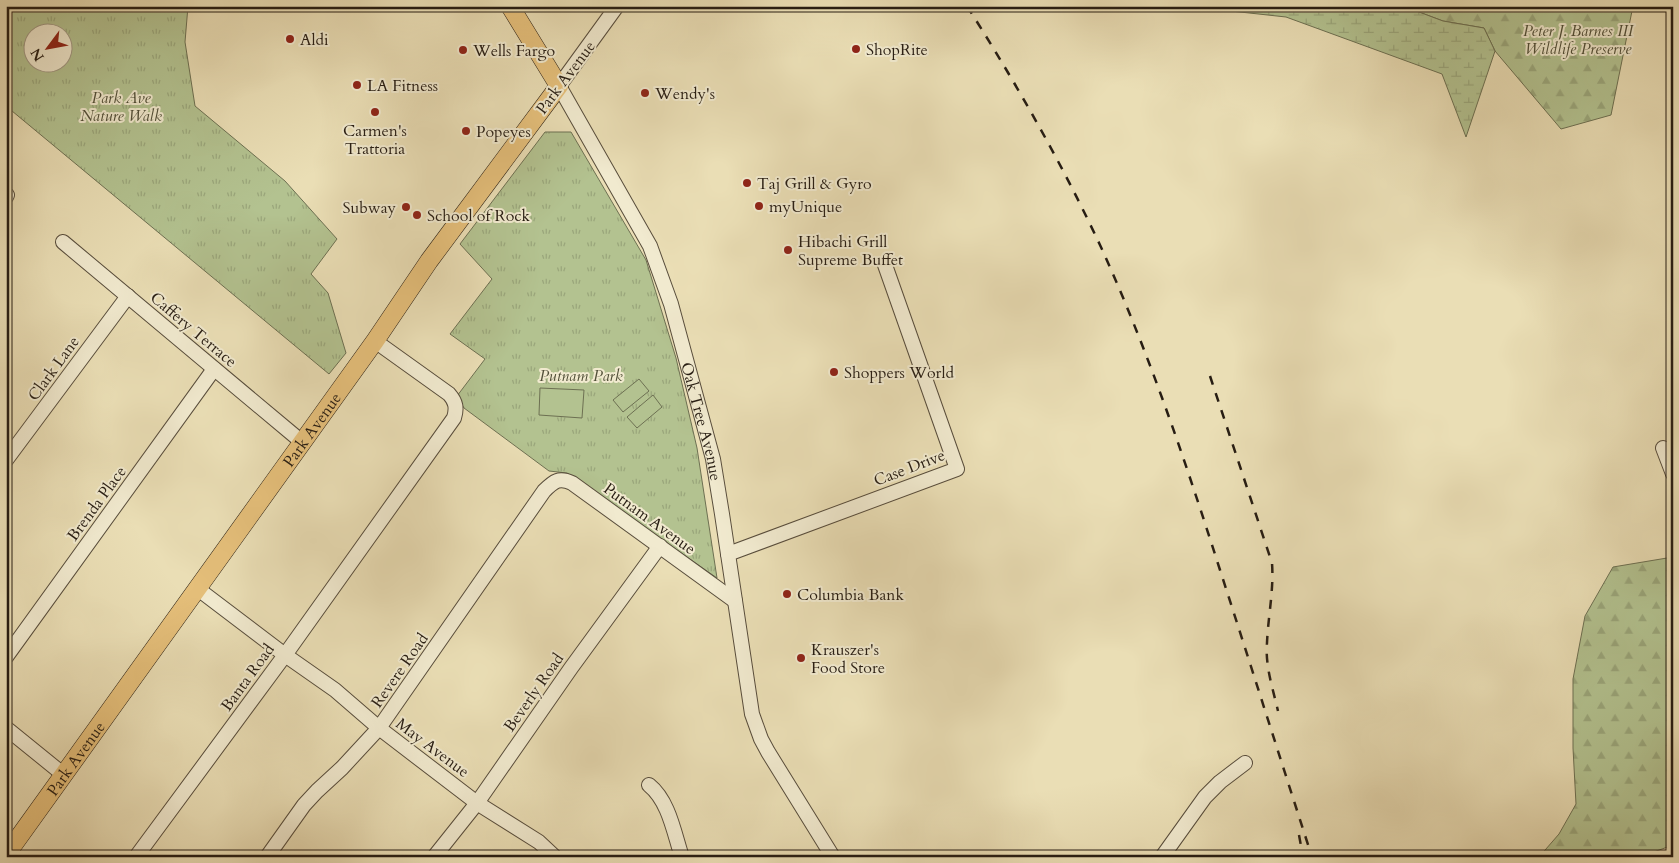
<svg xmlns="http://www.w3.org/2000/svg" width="1679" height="863" font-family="Cardo,serif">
	<defs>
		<pattern id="grass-tufts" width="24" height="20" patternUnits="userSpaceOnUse" patternTransform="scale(1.25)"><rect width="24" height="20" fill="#b3c290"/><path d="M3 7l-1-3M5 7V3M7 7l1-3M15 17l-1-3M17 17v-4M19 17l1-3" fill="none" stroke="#9aa67b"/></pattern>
		<pattern id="forest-firs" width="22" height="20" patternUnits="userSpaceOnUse" patternTransform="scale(1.25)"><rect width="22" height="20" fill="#b3c290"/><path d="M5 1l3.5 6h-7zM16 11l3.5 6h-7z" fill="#9aa67b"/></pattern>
		<pattern id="wetland-marsh" width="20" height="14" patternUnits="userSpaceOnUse" patternTransform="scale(1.25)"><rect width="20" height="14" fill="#b3c290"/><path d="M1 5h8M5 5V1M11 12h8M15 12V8" fill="none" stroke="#9aa67b"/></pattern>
	</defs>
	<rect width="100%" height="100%" fill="#eadeb5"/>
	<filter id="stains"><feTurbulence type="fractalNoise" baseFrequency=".004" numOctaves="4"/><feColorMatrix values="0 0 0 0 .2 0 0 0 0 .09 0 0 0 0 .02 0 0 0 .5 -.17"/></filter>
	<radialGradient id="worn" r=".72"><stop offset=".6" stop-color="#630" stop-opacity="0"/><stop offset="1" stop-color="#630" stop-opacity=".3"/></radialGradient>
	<!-- grass -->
	<g fill="url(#grass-tufts)" stroke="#6d7052" fill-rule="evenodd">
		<path d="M8,6H188L185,42L195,106L285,181L337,239L311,274L328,293L346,353L329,374L6,106V9ZM62,32V62H32V32Z"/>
		<polygon points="545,132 571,132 646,260 676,358 697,448 717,578 567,473 549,471 464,408 457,396 485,359 450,334 492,279 460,244"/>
	</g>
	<!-- forest -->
	<g fill="url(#forest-firs)" stroke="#6d7052">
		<polygon points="1403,6 1633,6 1611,115 1561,129 1495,51 1484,28 1443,21"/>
		<polygon points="1673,557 1673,845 1640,857 1539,857 1559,834 1576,804 1573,748 1573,679 1585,616 1613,567"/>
	</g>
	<!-- wetland -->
	<polygon fill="url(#wetland-marsh)" stroke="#6d7052" points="1185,6 1403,6 1443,21 1484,28 1495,51 1466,137 1442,74 1286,17"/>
	<!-- pitch -->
	<g fill="#b3c290" stroke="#6d7052">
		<polygon points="639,379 649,391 623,412 613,400"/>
		<polygon points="540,388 584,390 582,418 539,415"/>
		<polygon points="653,395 662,407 637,428 627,417"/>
	</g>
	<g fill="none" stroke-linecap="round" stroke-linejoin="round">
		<defs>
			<g id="minor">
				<path id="s1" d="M617,6L559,86L650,246L671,304L713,459L722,514L752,714L761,739L768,752L833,857"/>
				<polyline points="6,197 7,195"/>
				<polyline points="63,242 302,442"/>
				<polyline points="1663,448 1673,474"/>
				<polyline points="6,460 128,296"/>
				<polyline points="728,554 957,469 885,265"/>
				<polyline points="198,589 285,655 335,690 379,728 477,803 539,842 555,857"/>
				<polyline points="6,657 214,369"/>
				<polyline points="6,728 64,775"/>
				<path d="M649,785C669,801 674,833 682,857"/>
				<path d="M136,857L285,655L454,418C457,408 456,402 449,394L375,341"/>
				<path d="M267,857L304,805L317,791L342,768L379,728L544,491C554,481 559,477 572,483L735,601"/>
				<polyline points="434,857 477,803 571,668 660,546"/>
				<polyline points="1162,857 1205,797 1220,782 1245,763"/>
			</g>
			<g id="major">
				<path id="s2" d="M6,855L375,341L429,261L559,86L510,6"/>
			</g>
		</defs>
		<!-- minor casing -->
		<use href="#minor" stroke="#584d3c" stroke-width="16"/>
		<!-- major casing -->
		<use href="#major" stroke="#271d13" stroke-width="19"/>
		<!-- minor -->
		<use href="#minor" stroke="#f1eacf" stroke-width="14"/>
		<!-- major -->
		<use href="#major" stroke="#e5bf7a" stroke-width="18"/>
		<!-- rail -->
		<g stroke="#271d13" stroke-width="2.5" stroke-dasharray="9 9" stroke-linecap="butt">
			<path d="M967,6C1016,83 1061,162 1100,245C1148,350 1185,460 1220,570C1251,666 1281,761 1312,857"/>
			<path d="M1210,376L1272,563C1274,590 1268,617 1267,643C1265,666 1273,689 1278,711"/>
			<polyline points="1299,835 1303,857"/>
		</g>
	</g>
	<!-- markers -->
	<g fill="#8f2418" stroke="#f1eacf" stroke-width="2">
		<circle cx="290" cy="39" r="5"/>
		<circle cx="856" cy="49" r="5"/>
		<circle cx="463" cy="50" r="5"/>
		<circle cx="357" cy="85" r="5"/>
		<circle cx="645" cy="93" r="5"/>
		<circle cx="375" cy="112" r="5"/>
		<circle cx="466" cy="131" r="5"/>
		<circle cx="747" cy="183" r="5"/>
		<circle cx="759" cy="206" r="5"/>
		<circle cx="406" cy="207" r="5"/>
		<circle cx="417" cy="215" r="5"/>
		<circle cx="788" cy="250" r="5"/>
		<circle cx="834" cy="372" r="5"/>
		<circle cx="787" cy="594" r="5"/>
		<circle cx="801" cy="658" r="5"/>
	</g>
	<g text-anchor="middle" stroke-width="4" stroke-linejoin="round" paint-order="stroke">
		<!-- park labels -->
		<g font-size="16" font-style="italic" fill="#514f38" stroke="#f1eacf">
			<text x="1578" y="36">Peter J. Barnes III<tspan x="1578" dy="18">Wildlife Preserve</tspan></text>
			<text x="121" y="103">Park Ave<tspan x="121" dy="18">Nature Walk</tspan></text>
			<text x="581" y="381">Putnam Park</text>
		</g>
		<!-- poi labels -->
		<g font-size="16" fill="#271d13" stroke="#f1eacf" text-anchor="start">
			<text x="300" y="45">Aldi</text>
			<text x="866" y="55">ShopRite</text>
			<text x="473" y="56">Wells Fargo</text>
			<text x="367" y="91">LA Fitness</text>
			<text x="655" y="99">Wendy's</text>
			<text x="375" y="136" text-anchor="middle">Carmen's<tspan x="375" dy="18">Trattoria</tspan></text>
			<text x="476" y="137">Popeyes</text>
			<text x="757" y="189">Taj Grill &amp; Gyro</text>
			<text x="769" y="212">myUnique</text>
			<text x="396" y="213" text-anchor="end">Subway</text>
			<text x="427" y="221">School of Rock</text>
			<text x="798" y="247">Hibachi Grill<tspan x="798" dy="18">Supreme Buffet</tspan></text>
			<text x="844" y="378">Shoppers World</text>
			<text x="797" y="600">Columbia Bank</text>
			<text x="811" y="655">Krauszer's<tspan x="811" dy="18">Food Store</tspan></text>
		</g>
		<!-- street labels -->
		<g font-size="16" fill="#271d13" stroke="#f1eacf">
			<text transform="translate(565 77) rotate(-53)" y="6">Park Avenue</text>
			<text transform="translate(194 329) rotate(40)" y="6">Caffery Terrace</text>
			<text transform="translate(53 368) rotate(-54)" y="6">Clark Lane</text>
			<text dy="6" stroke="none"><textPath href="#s1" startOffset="466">Oak Tree Avenue</textPath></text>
			<text dy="6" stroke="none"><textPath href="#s2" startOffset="524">Park Avenue</textPath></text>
			<text transform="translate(909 467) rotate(-21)" y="6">Case Drive</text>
			<text transform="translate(96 503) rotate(-54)" y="6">Brenda Place</text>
			<text transform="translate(650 518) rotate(36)" y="6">Putnam Avenue</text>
			<text transform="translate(399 670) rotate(-55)" y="6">Revere Road</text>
			<text transform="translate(247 677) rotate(-54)" y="6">Banta Road</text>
			<text transform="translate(533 692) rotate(-55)" y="6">Beverly Road</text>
			<text transform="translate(433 747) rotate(37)" y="6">May Avenue</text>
			<text dy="6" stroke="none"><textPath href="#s2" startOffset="119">Park Avenue</textPath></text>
		</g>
	</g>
	<!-- margin -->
	<rect width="1679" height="863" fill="none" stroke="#eadeb5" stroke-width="25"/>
	<rect x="8" y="8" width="1664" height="848" fill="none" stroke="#271d13" stroke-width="2.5"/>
	<rect x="12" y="12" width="1654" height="838" fill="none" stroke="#271d13"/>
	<!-- north arrow -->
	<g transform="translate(48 48) rotate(238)"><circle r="24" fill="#f1eacf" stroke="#a09884"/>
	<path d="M0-4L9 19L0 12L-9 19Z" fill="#8f2418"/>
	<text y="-8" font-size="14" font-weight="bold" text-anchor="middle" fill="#271d13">N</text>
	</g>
	<rect width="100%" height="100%" filter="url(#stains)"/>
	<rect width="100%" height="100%" fill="url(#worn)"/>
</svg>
